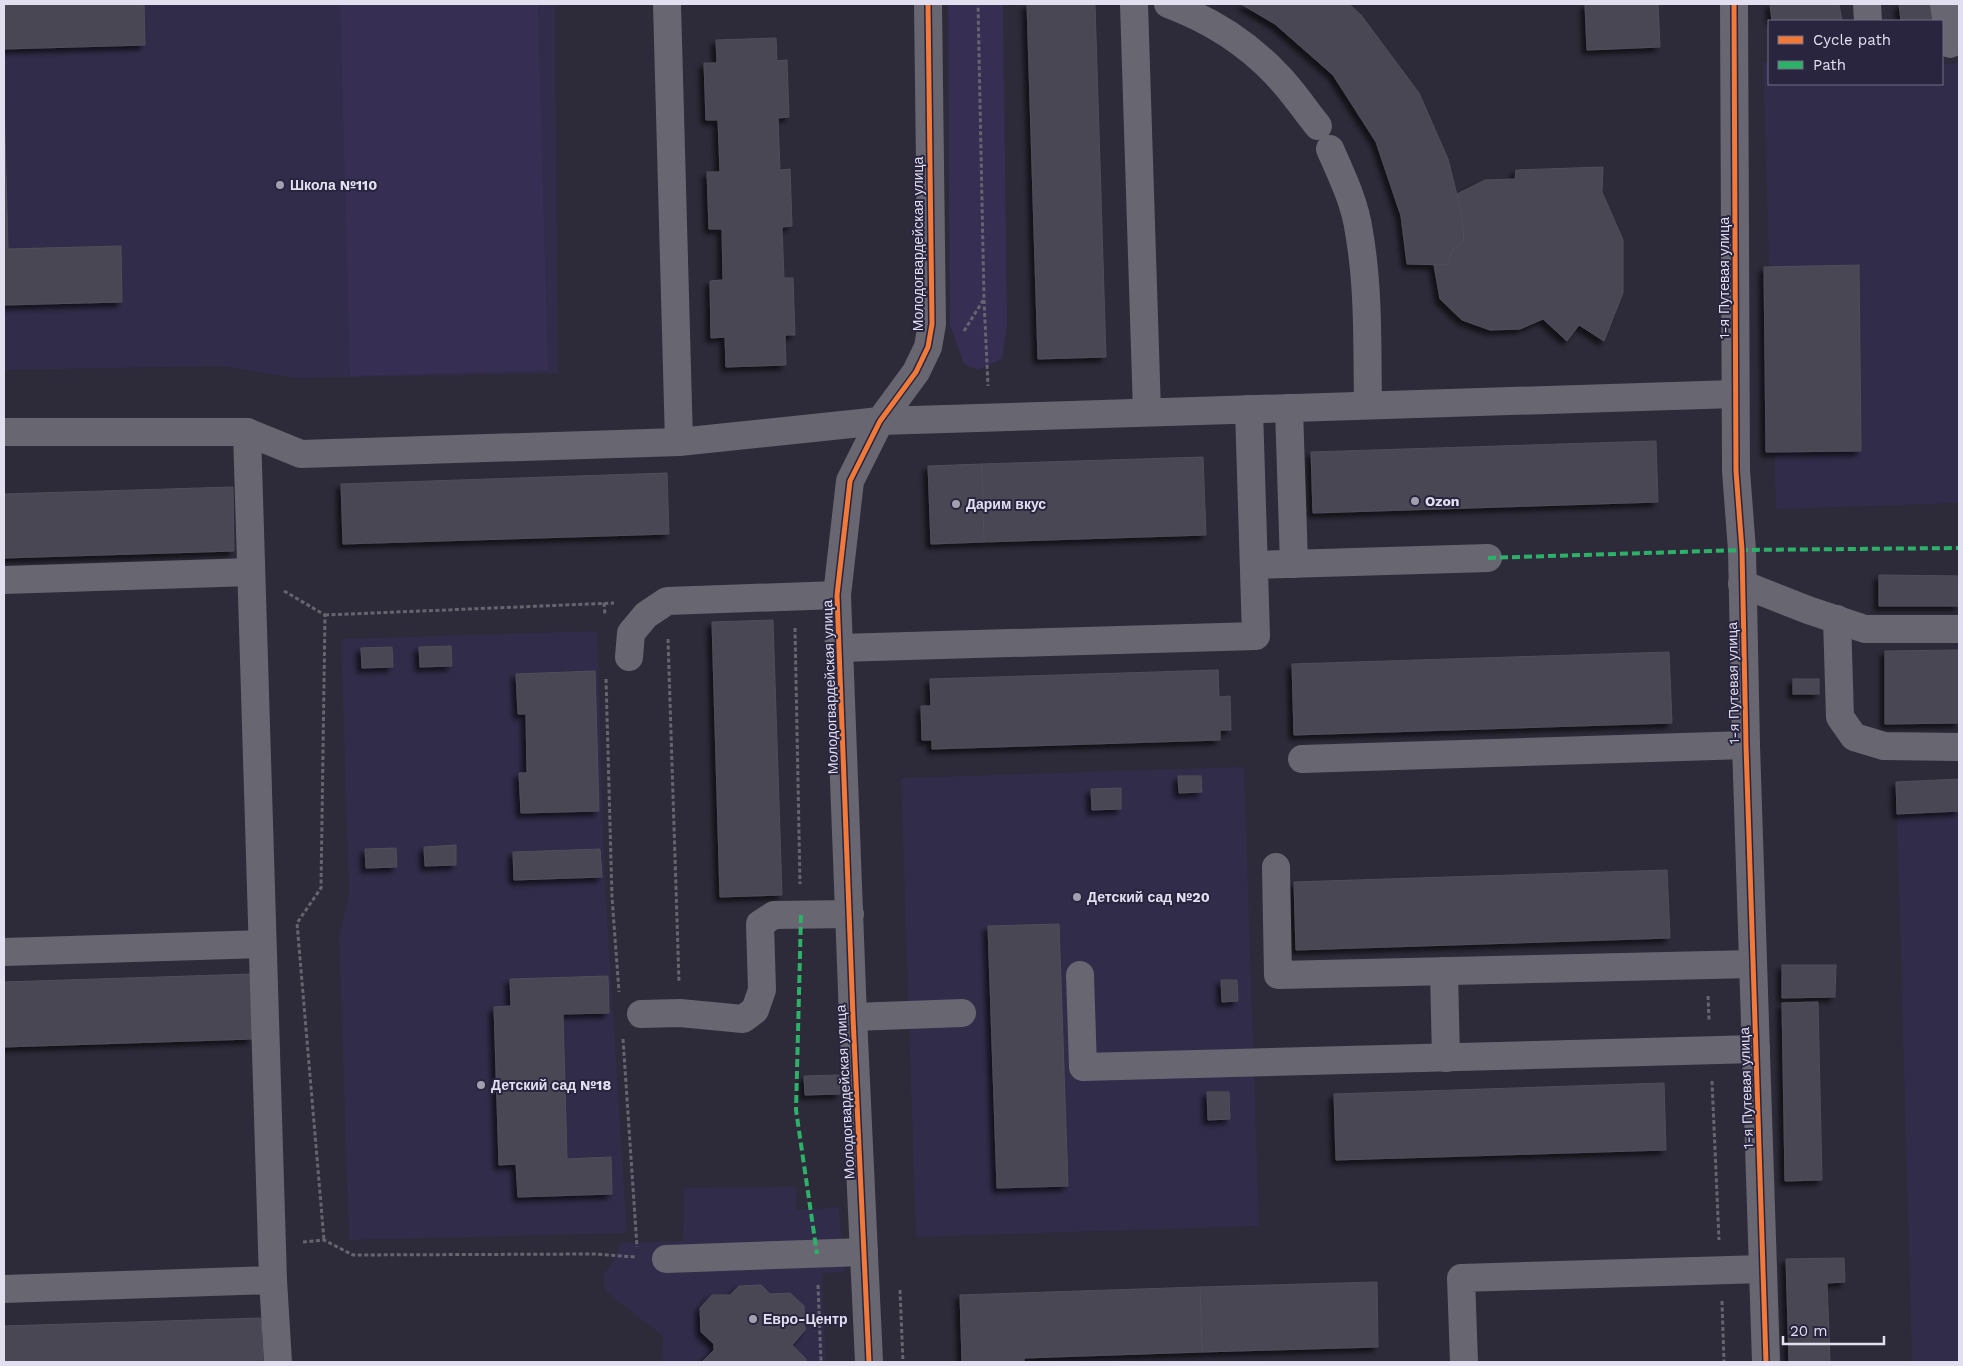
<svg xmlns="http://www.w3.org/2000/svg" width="1963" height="1366" font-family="'Work Sans',sans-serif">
	<defs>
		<filter id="shadow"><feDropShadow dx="-4.5" dy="4.5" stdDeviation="2.5" flood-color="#0009"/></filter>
	</defs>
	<rect width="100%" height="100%" fill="#2d2b39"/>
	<!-- built -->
	<g fill="#312c49">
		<polygon points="4,4 555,4 558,373 295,378 221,366 4,370"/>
		<polygon points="1769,62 1769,84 1942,84 1942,64 1959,63 1959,503 1776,509 1763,63"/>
		<polygon points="597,631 605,887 627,1233 349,1240 339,937 349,895 341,639"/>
		<polygon points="1244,767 1259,1226 916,1237 901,778"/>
		<polygon points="1959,811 1959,1362 1912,1362 1897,814"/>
		<polygon points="796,1187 796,1210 839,1207 844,1272 822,1273 826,1362 661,1362 663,1336 605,1291 603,1274 610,1267 621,1243 683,1241 684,1188"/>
	</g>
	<!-- green -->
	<g fill="#362e53">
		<polygon points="340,4 538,4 548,370 350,376"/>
		<polygon points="948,4 1003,4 1007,324 1002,359 978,370 964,364 950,325"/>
	</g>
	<!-- building -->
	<g fill="#494753" stroke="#504e5a" filter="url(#shadow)">
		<polygon points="4,4 144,4 145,45 4,49"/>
		<polygon points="1027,4 1095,4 1106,357 1038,359"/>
		<polygon points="1241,4 1349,4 1361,15 1419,93 1448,159 1462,215 1464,242 1452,250 1447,265 1407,264 1401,216 1376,142 1333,75 1275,24"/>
		<polygon points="1585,4 1658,4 1660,47 1587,50"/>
		<polygon points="1770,4 1839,4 1842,21 1772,21"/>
		<polygon points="1899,4 1931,4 1934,21 1901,21"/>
		<polygon points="776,38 777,61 787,60 789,117 778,118 780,170 790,169 792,226 782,227 784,278 793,278 795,335 785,335 786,365 726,367 725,337 711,338 710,281 723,280 722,229 709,229 707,172 720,172 718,120 706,120 704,63 717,63 716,40"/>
		<polygon points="4,99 8,249 121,246 122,302 4,305"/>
		<polygon points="1603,167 1602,192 1623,240 1623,293 1604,341 1579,325 1567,341 1543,319 1520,329 1490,330 1462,320 1440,299 1434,265 1447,265 1452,250 1464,242 1462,215 1457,194 1485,180 1515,179 1516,170"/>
		<polygon points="1859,265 1861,451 1766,452 1764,267"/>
		<polygon points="1656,441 1658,502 1313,513 1311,452"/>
		<polygon points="1203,457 1206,535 984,542 982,464"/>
		<polygon points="982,464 984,542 931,544 928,466"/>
		<polygon points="667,473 669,534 343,544 341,484"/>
		<polygon points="233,487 234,551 4,558 4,494"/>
		<polygon points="1879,575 1959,576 1959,606 1879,606"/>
		<polygon points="773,620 782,895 720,897 712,622"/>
		<polygon points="451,646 452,666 420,667 419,647"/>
		<polygon points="392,647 393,667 362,668 361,648"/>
		<polygon points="1959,650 1959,723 1885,724 1885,651"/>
		<polygon points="1669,652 1672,723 1294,735 1292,664"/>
		<polygon points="1218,670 1219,697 1230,696 1231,730 1220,730 1220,740 932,749 932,740 922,740 921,706 931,706 930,679"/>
		<polygon points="595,671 599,811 521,813 519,773 527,773 526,714 518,714 516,674"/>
		<rect x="1793" y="679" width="26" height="15"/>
		<polygon points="1178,776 1201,776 1202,792 1179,793"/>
		<polygon points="1959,779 1959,811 1897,814 1896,782"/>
		<polygon points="1121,788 1121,809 1092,810 1091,789"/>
		<polygon points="456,845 456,865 425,866 424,847"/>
		<polygon points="396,848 397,867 366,868 365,849"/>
		<polygon points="600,849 602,877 514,880 513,852"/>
		<polygon points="1667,870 1670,938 1296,950 1294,882"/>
		<polygon points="1059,924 1068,1186 997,1188 988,926"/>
		<polygon points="1782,965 1836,965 1835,997 1782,998"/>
		<polygon points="251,974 252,1039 4,1047 4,982"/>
		<polygon points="608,976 609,1013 563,1014 567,1159 611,1157 612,1194 518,1197 516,1164 499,1165 494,1007 511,1006 510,979"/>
		<polygon points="1221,980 1237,980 1238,1001 1222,1002"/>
		<polygon points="1818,1002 1822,1180 1785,1181 1782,1003"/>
		<polygon points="839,1075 840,1094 805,1095 804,1076"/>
		<polygon points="1664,1083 1666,1150 1336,1160 1334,1094"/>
		<polygon points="1207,1092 1229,1092 1230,1119 1208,1120"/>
		<polygon points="1844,1258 1845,1282 1827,1283 1830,1362 1789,1362 1786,1259"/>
		<polygon points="1377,1282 1378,1347 1202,1352 1200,1287"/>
		<polygon points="761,1285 770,1294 790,1293 804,1306 805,1330 792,1345 806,1359 806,1362 702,1362 714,1350 714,1344 701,1332 700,1308 712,1295 730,1295 739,1286"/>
		<polygon points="1200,1287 1202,1352 1024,1358 1024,1362 962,1362 960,1295"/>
		<polygon points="261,1318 263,1362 4,1362 4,1326"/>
	</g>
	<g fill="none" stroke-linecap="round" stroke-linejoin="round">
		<!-- path -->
		<g stroke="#66646f" stroke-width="3" stroke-dasharray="4 2.5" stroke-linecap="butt">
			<polyline points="984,300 988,386"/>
			<polyline points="964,331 984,299 978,4"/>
			<polyline points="284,591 325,615 321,888 297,923 324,1240"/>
			<polyline points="604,603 605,615"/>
			<polyline points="325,615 614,603"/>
			<polyline points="795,628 800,884"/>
			<polyline points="668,639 679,982"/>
			<polyline points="606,679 612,897 619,992"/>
			<polyline points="1708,996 1709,1020"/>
			<polyline points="623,1039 637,1247"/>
			<polyline points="1712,1081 1719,1240"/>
			<polyline points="303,1242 324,1240 353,1255 595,1254 636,1257"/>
			<polyline points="818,1285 821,1362"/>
			<polyline points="900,1290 903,1362"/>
			<polyline points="1722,1301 1724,1362"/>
		</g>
		<!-- minor -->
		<g stroke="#686671" stroke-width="28">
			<polyline points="667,4 679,442"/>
			<polyline points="1134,4 1147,412"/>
			<path d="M1168,4C1208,19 1247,43 1277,75C1292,90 1304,109 1318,126"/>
			<polyline points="1734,4 1736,471 1742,550 1746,745 1766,1362"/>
			<polyline points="1867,4 1868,21"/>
			<polyline points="1944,4 1950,44"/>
			<path d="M1330,149C1342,176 1355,203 1359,232C1369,289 1367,348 1368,405"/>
			<polyline points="1289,408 1294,564"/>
			<polyline points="4,432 247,432 301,454 679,442 880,421 1735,394"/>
			<polyline points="247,432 273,1280 278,1362"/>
			<polyline points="1254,565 1488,558"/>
			<polyline points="4,580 251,572"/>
			<polyline points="1742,584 1808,610 1865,629 1959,629"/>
			<polyline points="1837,619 1840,717 1854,737 1884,746 1959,747"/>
			<polyline points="839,648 1256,636 1249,409"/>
			<polyline points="629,657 631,633 646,615 667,601 837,595"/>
			<polyline points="1302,759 1746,745"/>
			<polyline points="1276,867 1278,975 1753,964"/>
			<polyline points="4,952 262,944"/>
			<polyline points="1444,971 1446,1058"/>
			<polyline points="1080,975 1083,1067 1756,1049"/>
			<polyline points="641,1014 680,1013 743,1019 755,1010 762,990 760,924 774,915 850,914"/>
			<polyline points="853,1017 962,1013"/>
			<polyline points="666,1259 864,1252"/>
			<polyline points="4,1289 273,1280"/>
			<polyline points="869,1362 853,1017 837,595 850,481 880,421 916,372 928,347 932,324 928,4"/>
			<polyline points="1464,1362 1461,1278 1763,1269"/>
		</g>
		<!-- quiet -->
		<g stroke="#2db169" stroke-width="4" stroke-dasharray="8 4" stroke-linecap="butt">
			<polyline points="1488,558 1742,550 1959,548"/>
			<polyline points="801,915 796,1110 817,1254"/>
		</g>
		<defs>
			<g id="cycleway">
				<polyline points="1734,4 1736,471 1742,550 1746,745 1766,1362"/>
				<polyline points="869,1362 853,1017 837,595 850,481 880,421 916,372 928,347 932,324 928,4"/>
			</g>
		</defs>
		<!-- cycleway casing -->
		<use href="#cycleway" stroke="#29253f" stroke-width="8"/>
		<!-- cycleway -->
		<use href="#cycleway" stroke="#f17a3a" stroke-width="5"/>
	</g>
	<!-- markers -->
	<g fill="#a2a0b0" stroke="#29253f" stroke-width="2">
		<circle cx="280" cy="185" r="5"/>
		<circle cx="1415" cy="501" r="5"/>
		<circle cx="956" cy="504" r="5"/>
		<circle cx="1077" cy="897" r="5"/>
		<circle cx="481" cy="1085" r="5"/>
		<circle cx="753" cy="1319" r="5"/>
	</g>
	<g text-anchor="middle" stroke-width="4" stroke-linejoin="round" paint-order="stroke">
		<!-- poi labels -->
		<g font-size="14" font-weight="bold" fill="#e1dff0" stroke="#29253f" text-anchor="start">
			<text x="290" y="190">Школа №110</text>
			<text x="1425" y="506">Ozon</text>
			<text x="966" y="509">Дарим вкус</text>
			<text x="1087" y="902">Детский сад №20</text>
			<text x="491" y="1090">Детский сад №18</text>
			<text x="763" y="1324">Евро-Центр</text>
		</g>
		<!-- street labels -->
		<g font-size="14" fill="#e1dff0" stroke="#29253f">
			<text transform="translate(918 244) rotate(-90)" y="5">Молодогвардейская улица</text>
			<text transform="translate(1724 278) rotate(-90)" y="5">1-я Путевая улица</text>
			<text transform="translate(1733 683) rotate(-91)" y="5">1-я Путевая улица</text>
			<text transform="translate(830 687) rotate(-92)" y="5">Молодогвардейская улица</text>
			<text transform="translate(1746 1088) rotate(-92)" y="5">1-я Путевая улица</text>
			<text transform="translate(845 1092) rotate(-93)" y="5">Молодогвардейская улица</text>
		</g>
	</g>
	<!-- border -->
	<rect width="1963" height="1366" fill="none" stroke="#e1dff0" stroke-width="10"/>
	<!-- legend -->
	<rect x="1768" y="20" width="175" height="65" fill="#29253f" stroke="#736f86"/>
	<rect x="1778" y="36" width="25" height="8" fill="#f17a3a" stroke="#736f86"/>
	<text x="1813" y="45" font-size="15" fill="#e1dff0">Cycle path</text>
	<rect x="1778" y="61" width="25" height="8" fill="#2db169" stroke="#736f86"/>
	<text x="1813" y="70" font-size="15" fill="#e1dff0">Path</text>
	<!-- scale -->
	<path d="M1783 1336v8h101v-8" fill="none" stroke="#e1dff0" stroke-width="2.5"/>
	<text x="1790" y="1336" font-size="15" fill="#e1dff0" stroke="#29253f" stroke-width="4" paint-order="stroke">20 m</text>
</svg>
